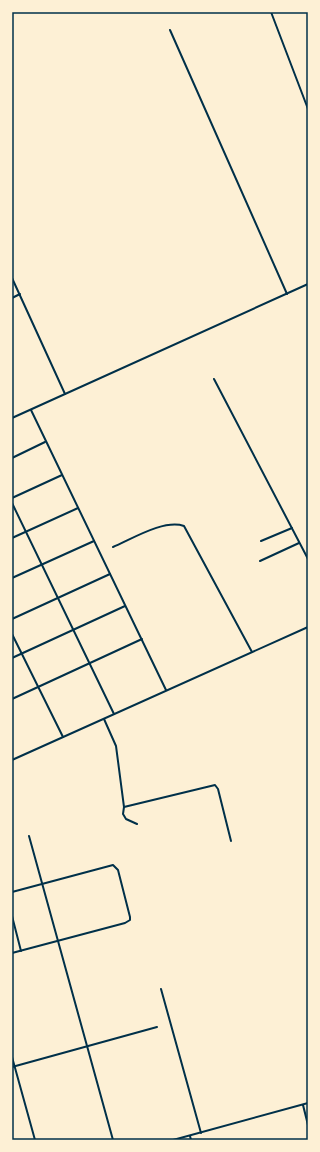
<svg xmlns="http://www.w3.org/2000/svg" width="320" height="1152" font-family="Lora,serif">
	<rect width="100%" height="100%" fill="#fdf0d5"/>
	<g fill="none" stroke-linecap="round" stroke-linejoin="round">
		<!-- minor -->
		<g stroke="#003049" stroke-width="2">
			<polyline points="271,12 308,109"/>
			<polyline points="170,30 287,294"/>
			<polyline points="12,278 65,394"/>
			<polyline points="12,298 20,294"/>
			<polyline points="214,379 308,559"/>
			<polyline points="31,410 166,690"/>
			<polyline points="12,418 308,284"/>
			<polyline points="12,458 45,442"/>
			<polyline points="12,498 62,475"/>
			<polyline points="12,503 114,714"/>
			<polyline points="12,538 78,508"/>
			<polyline points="261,541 292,528"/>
			<path d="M113,547C132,539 164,519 184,526L252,652"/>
			<polyline points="260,561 299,543"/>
			<polyline points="12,578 94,541"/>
			<polyline points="12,619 110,574"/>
			<polyline points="12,634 63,737"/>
			<polyline points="12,658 125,606"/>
			<polyline points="12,699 142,639"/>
			<polyline points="104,719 116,746 124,807 123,814 126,819 137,824"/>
			<polyline points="124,807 215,785 218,789 231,841"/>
			<polyline points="29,836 113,1140"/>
			<polyline points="12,892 113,865 118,870 130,917 130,920 125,923 12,953"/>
			<polyline points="12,916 21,951"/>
			<polyline points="161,989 201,1133"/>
			<polyline points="12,1057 35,1140"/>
			<polyline points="12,1067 157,1027"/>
			<polyline points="303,1105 308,1125"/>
			<polyline points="190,1136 191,1140"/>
			<polyline points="173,1140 308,1103"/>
		</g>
		<!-- tertiary -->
		<polyline stroke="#003049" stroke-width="2" points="12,760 308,627"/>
	</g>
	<!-- border -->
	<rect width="320" height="1152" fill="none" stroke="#fdf0d5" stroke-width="26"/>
	<rect x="13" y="13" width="294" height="1126" fill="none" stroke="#003049" stroke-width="1.5"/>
</svg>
